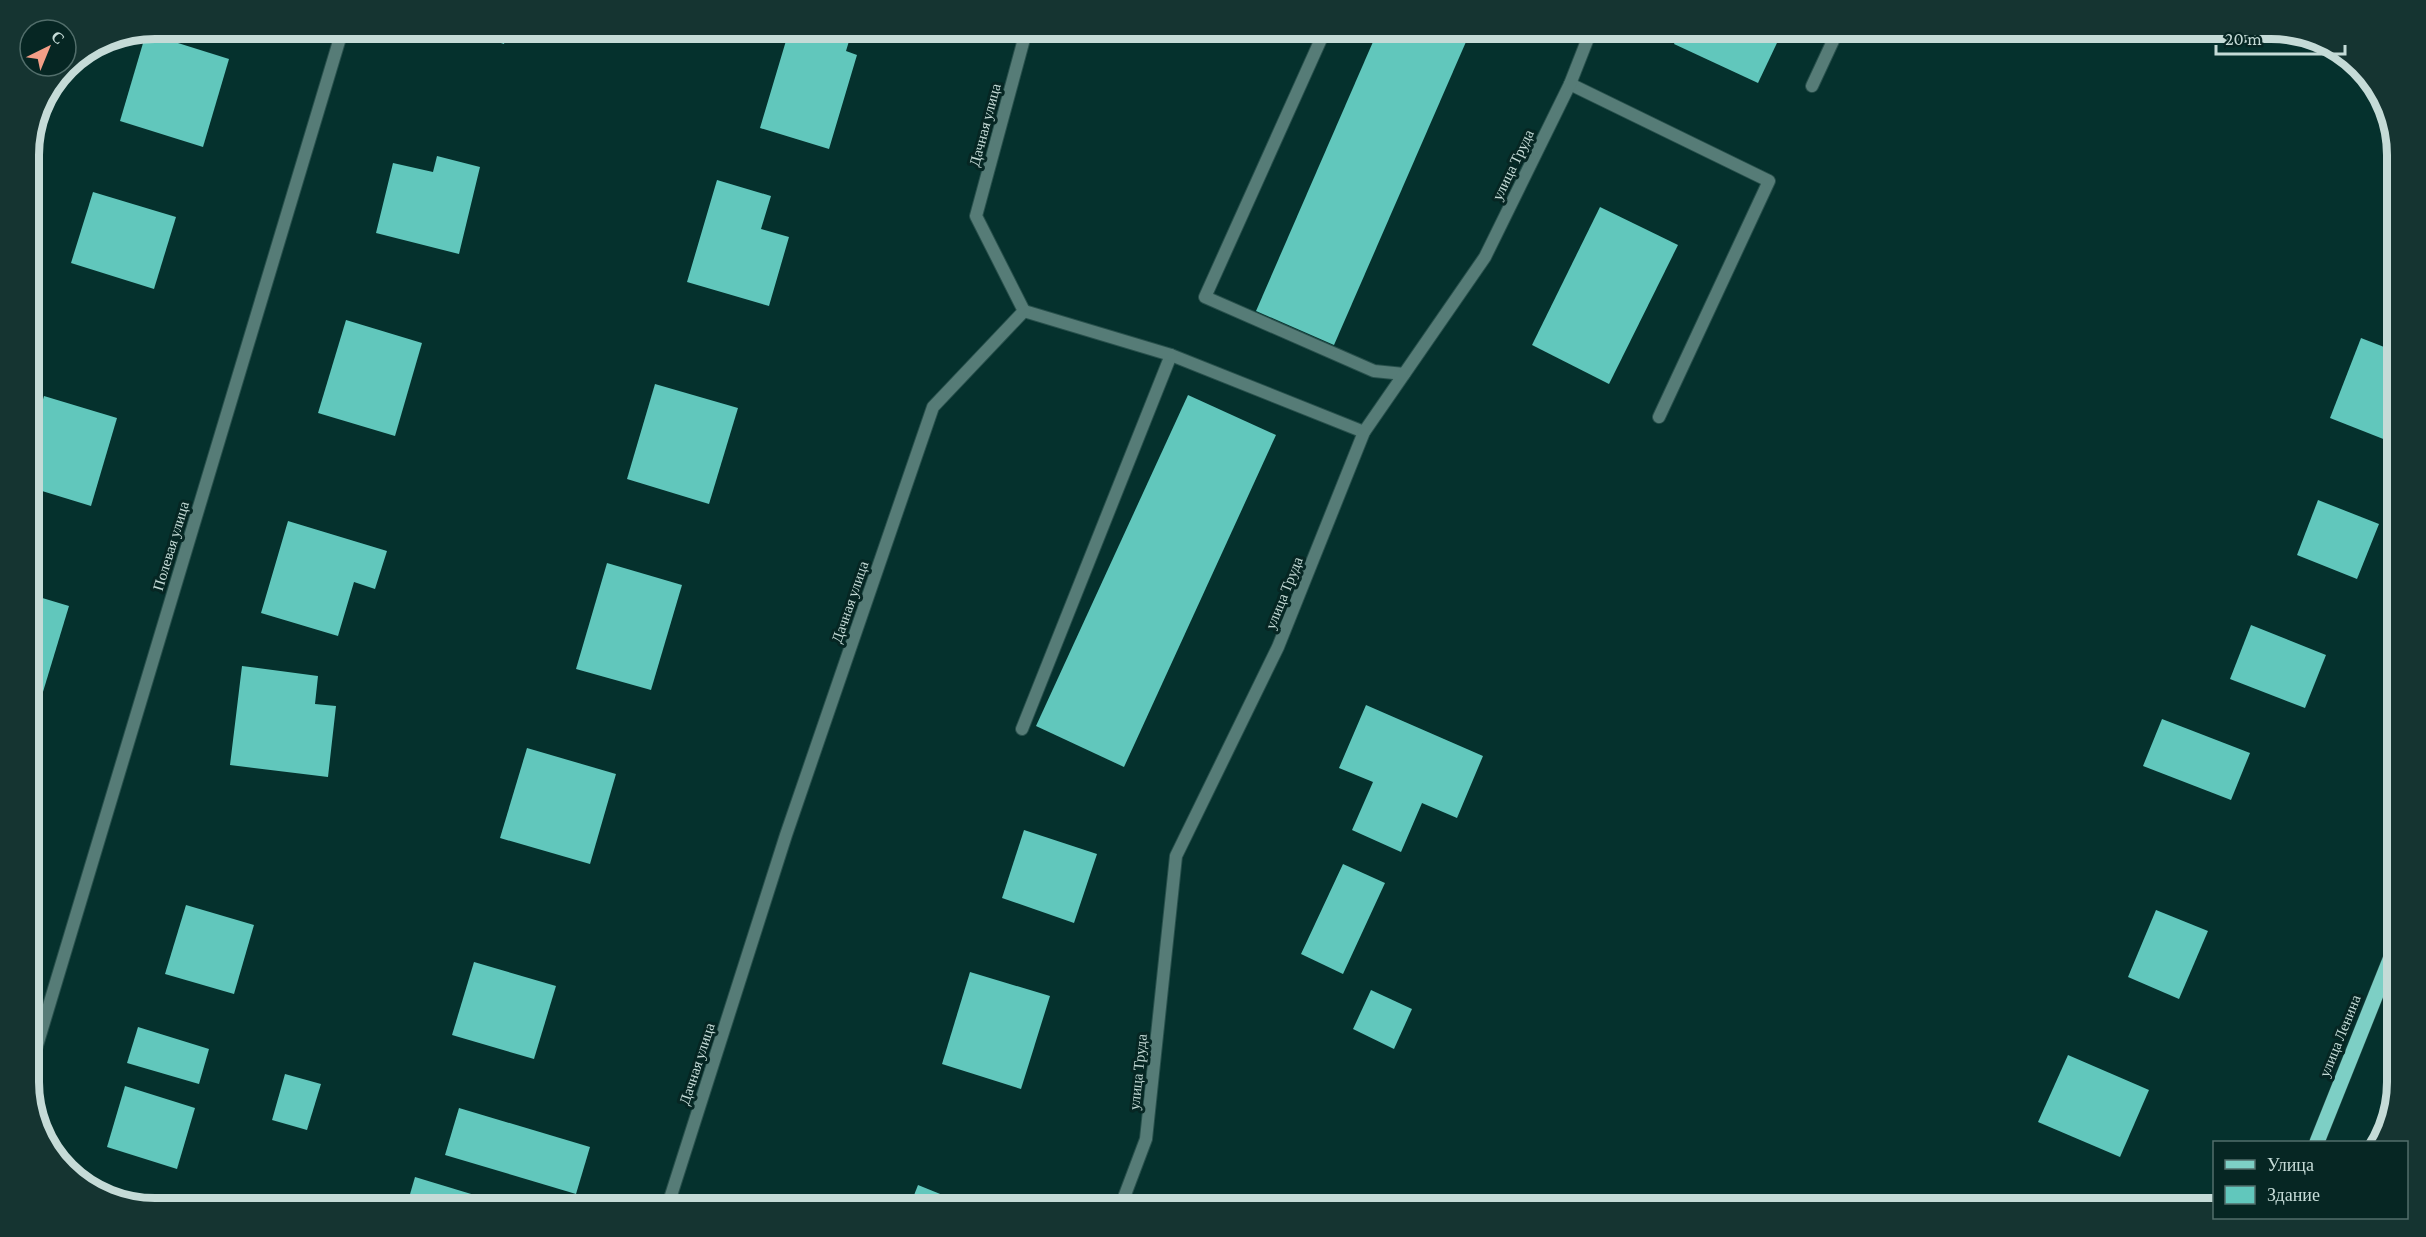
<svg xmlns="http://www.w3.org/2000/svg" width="2426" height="1237" font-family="'Crimson Pro',serif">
	<rect width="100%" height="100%" fill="#05312d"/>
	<!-- building -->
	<g fill="#61c7bc">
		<polygon points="454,28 508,28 504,44"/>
		<polygon points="799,28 853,28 846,51 857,55 829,149 760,128 788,34 797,37"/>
		<polygon points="1379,28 1472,28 1334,345 1256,311"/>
		<polygon points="1681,28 1784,28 1758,83 1674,44"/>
		<polygon points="146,33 229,59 203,147 120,121"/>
		<polygon points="437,156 480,167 459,254 376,233 393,163 433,172"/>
		<polygon points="717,180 771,196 761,229 789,237 769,306 687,282"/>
		<polygon points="93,192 176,217 154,289 71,263"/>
		<polygon points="1600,207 1678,245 1609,384 1532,345"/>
		<polygon points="346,320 422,343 395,436 318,413"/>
		<polygon points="2361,338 2397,352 2396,444 2330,418"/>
		<polygon points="655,384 738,408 709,504 627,479"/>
		<polygon points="1188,395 1276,435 1124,767 1036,726"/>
		<polygon points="44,396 117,418 91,506 29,487 29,447"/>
		<polygon points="2318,500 2379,524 2357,579 2297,555"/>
		<polygon points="288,521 387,551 375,589 354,582 338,636 261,613"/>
		<polygon points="607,563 682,585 651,690 576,669"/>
		<polygon points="29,594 69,606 39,705 29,702"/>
		<polygon points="2251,625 2326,655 2305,708 2230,679"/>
		<polygon points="242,666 318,676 315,704 336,706 328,777 230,765"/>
		<polygon points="1366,705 1483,756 1457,818 1422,803 1401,852 1352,830 1373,782 1339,768"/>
		<polygon points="2162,719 2250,753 2231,800 2143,766"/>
		<polygon points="527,748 616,774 590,864 500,838"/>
		<polygon points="1024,830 1097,854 1074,923 1002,898"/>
		<polygon points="1343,864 1385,883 1343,974 1301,954"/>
		<polygon points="186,905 254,925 234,994 165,974"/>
		<polygon points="2156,910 2208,931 2179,999 2128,977"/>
		<polygon points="474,962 556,986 534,1059 452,1035"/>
		<polygon points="970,972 1050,996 1021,1089 942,1064"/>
		<polygon points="1371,990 1412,1009 1394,1049 1353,1029"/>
		<polygon points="138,1027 209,1049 199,1084 127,1063"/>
		<polygon points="2068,1055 2149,1090 2120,1157 2038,1122"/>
		<polygon points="285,1074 321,1084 307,1130 272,1120"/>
		<polygon points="125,1086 195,1108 177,1169 107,1147"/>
		<polygon points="459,1108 590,1147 576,1194 445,1155"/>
		<polygon points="415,1177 491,1200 489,1208 406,1208"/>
		<polygon points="918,1185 960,1202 958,1208 909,1208"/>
	</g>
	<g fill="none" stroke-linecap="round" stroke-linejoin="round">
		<defs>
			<g id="lane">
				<polyline points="1326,28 1205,297 1374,371 1404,374"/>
				<polyline points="1570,84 1769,181 1659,417"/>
				<polyline points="1812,86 1839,28"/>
				<polyline points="1022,729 1171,355"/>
			</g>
			<g id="street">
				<polyline points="1024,311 1171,355 1364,432"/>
				<polyline points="29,1072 343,28"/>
				<polyline points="667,1208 786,835 933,407 1024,311 976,216 1024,39"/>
				<polyline points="1120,1208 1146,1139 1176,856 1278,647 1364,432 1485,257 1570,84 1592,28"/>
			</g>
			<polyline id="primary" points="2317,1142 2397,942"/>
		</defs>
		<!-- lane casing -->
		<use href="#lane" stroke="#28504c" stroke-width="14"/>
		<!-- street casing -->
		<use href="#street" stroke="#28504c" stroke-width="14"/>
		<!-- primary casing -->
		<use href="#primary" stroke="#28504c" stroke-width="16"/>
		<!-- lane -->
		<use href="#lane" stroke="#567c77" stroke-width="12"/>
		<!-- street -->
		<use href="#street" stroke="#567c77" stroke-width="12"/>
		<!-- primary -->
		<use href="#primary" stroke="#7dcfc5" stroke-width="15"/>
	</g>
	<g text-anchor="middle" stroke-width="6" stroke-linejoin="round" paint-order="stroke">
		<!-- street labels -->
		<g font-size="15" fill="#c5dbd7" stroke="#062623">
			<text transform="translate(985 125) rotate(-75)" y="5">Дачная улица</text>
			<text transform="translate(1513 165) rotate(-64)" y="5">улица Труда</text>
			<text transform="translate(171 546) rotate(-73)" y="5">Полевая улица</text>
			<text transform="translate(1284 593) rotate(-68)" y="5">улица Труда</text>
			<text transform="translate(850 602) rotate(-71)" y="5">Дачная улица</text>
			<text transform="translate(2340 1036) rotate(-68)" y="5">улица Ленина</text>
			<text transform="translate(697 1064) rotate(-72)" y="5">Дачная улица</text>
			<text transform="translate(1138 1072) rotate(-84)" y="5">улица Труда</text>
		</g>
	</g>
	<!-- crop -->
	<path d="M0 0H2426V1237H0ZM155 39H2271A116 116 0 0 1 2387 155V1082A116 116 0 0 1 2271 1198H155A116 116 0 0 1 39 1082V155A116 116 0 0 1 155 39Z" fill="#153431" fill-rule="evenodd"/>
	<path fill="none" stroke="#c5dbd7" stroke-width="8" d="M155 39H2271A116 116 0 0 1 2387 155V1082A116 116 0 0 1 2271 1198H155A116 116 0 0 1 39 1082V155A116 116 0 0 1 155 39Z"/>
	<!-- legend -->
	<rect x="2213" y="1141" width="195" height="78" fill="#062623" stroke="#526e6b" stroke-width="1.5"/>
	<rect x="2225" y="1160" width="30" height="9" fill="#7dcfc5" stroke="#526e6b" stroke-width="1.5"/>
	<text x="2267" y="1171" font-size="18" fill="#c5dbd7">Улица</text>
	<rect x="2225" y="1186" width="30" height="18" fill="#61c7bc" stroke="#526e6b" stroke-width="1.5"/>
	<text x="2267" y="1201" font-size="18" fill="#c5dbd7">Здание</text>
	<!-- north arrow -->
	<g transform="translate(48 48) rotate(43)"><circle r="28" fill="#062623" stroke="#526e6b" stroke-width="1.5"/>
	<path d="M0-4.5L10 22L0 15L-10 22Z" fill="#f49e87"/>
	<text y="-9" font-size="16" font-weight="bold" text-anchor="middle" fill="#c5dbd7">С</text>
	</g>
	<!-- scale -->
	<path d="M2216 45v9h129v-9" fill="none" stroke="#c5dbd7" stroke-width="3"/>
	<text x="2225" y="45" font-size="18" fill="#c5dbd7" stroke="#062623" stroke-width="4.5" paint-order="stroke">20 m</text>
</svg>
